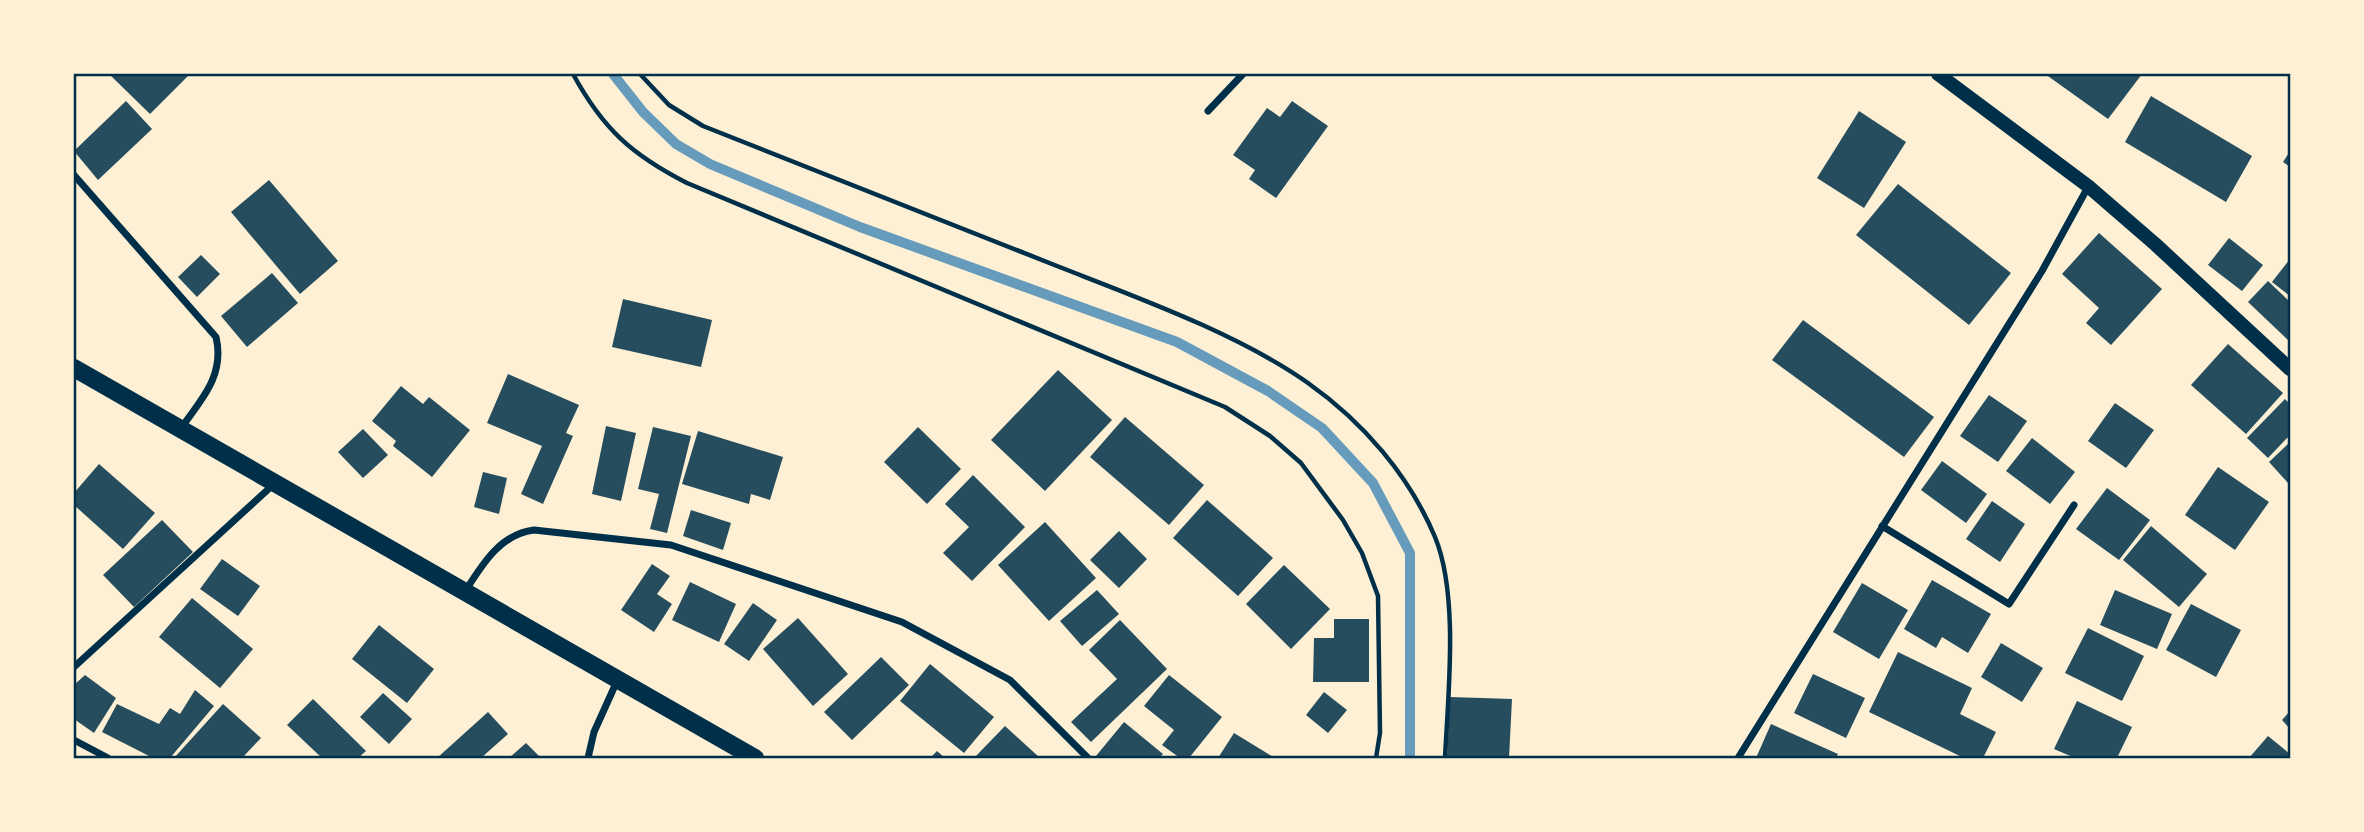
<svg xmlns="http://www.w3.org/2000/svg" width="2364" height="832" font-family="'Golos Text',sans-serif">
	<rect width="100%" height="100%" fill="#fdf0d5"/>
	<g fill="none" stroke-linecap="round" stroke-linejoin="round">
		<!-- stream -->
		<polyline stroke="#669bbc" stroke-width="10" points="613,74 643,112 676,144 710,164 860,227 1177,342 1268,391 1322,428 1373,483 1410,553 1410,758"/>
	</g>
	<!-- building -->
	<g fill="#264d5e">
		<polygon points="109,74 187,74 189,75 150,114"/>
		<polygon points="2045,74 2142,74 2108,119"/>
		<polygon points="2151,96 2252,156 2226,202 2125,142"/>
		<polygon points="126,101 152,129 98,180 74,151"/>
		<polygon points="1292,101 1328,126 1276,198 1249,179 1255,170 1233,155 1267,108 1280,117"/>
		<polygon points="1859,111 1906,142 1864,208 1817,178"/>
		<polygon points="2290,151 2290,167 2283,162"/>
		<polygon points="269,180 338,261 300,294 231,212"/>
		<polygon points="1898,184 2011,273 1969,325 1856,235"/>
		<polygon points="2099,233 2162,289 2111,345 2086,323 2099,308 2062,274"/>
		<polygon points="2229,238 2263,265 2242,291 2208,265"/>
		<polygon points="201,255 220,274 197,297 178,277"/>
		<polygon points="2290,259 2290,296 2272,282"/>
		<polygon points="272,273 298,303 247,347 221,316"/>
		<polygon points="2268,281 2290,302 2290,342 2248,302"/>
		<polygon points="623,299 712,320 701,367 612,347"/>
		<polygon points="1803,320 1934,417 1904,457 1772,360"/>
		<polygon points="2228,344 2283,393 2246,434 2191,385"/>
		<polygon points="1058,370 1112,420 1045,491 991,440"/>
		<polygon points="508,374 579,405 566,433 573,436 543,504 521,494 542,446 487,423"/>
		<polygon points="401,386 423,404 429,397 470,430 432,477 393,446 396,441 372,421"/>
		<polygon points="1989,395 2027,421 1998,462 1960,436"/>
		<polygon points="2285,399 2290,404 2290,435 2268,458 2247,438"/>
		<polygon points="2115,403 2154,430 2126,468 2088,441"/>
		<polygon points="1125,417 1204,485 1169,525 1090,457"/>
		<polygon points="606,426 636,433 621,501 592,494"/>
		<polygon points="653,427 691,436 667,533 650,529 659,494 638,489"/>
		<polygon points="918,427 961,469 927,504 884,462"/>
		<polygon points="363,429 388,455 363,478 338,452"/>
		<polygon points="698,431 783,457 770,500 751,494 749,504 682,484"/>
		<polygon points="2032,438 2075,472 2050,504 2006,471"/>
		<polygon points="2290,442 2290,480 2288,483 2269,462"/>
		<polygon points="1942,461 1987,494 1966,523 1921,490"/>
		<polygon points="99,464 155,513 123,549 74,505 74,493"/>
		<polygon points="2218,467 2269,502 2235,550 2185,515"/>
		<polygon points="483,472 507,478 499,514 474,507"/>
		<polygon points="973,475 1025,527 972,581 943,553 969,527 945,504"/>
		<polygon points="2107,488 2150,520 2119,560 2076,529"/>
		<polygon points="1207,500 1273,558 1238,596 1173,538"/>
		<polygon points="1992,501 2025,524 2000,562 1966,539"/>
		<polygon points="691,510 731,523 723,550 683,536"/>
		<polygon points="162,520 193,552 134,607 103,575"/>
		<polygon points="1045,522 1096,578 1049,621 998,565"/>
		<polygon points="2151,526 2207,574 2179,607 2123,560"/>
		<polygon points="1119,531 1147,559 1119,588 1090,560"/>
		<polygon points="222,559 260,586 238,616 200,589"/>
		<polygon points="652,564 670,576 657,594 672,604 654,632 621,610"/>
		<polygon points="1284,565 1330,609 1291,649 1246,604"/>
		<polygon points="1932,580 1991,614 1968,653 1942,637 1936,648 1904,629"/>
		<polygon points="690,582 736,604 719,642 672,620"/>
		<polygon points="1862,583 1908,610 1879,659 1833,632"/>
		<polygon points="1097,590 1119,614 1082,646 1060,621"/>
		<polygon points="2115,590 2172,614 2157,649 2100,625"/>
		<polygon points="192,598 253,649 220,688 159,637"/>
		<polygon points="753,603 777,620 749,661 724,644"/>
		<polygon points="2191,604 2241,630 2216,677 2166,650"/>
		<polygon points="798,618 848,674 813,706 763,649"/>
		<polygon points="1334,619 1369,619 1369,682 1313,682 1314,638 1334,638"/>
		<polygon points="1120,620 1167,669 1091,742 1071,722 1117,679 1089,650"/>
		<polygon points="379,625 434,669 407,703 352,659"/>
		<polygon points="2088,628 2144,656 2122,701 2065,673"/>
		<polygon points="2001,643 2043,668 2022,702 1981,677"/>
		<polygon points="1898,652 1972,688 1960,714 1996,732 1983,758 1964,758 1869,712"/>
		<polygon points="881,657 909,685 852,740 824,712"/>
		<polygon points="930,664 994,717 964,753 900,701"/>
		<polygon points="1813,674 1865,698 1846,738 1794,713"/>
		<polygon points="85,675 116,698 94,733 74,719 74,685"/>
		<polygon points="1169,675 1222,717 1189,758 1180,758 1162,745 1174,730 1144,706"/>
		<polygon points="195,690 214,706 170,758 153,758 102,732 117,704 159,724 170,708 180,714"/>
		<polygon points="1324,692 1347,710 1328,733 1306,715"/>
		<polygon points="383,693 412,719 389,744 360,717"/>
		<polygon points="1450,697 1512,699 1509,758 1447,758"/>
		<polygon points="313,699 366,751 358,758 322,758 287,725"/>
		<polygon points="2077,701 2132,727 2117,758 2075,758 2054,749"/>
		<polygon points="223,704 261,738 242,758 174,758"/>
		<polygon points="2290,711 2290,729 2282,720"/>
		<polygon points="488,712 508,734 481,758 437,758"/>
		<polygon points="1124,722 1163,754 1159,758 1096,756"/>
		<polygon points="1771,724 1838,754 1836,758 1756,758"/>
		<polygon points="1005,726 1040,758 974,758"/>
		<polygon points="1234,733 1275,758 1218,758"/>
		<polygon points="2268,736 2290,754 2290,758 2249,758"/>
		<polygon points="526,743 541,758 509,758"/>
		<polygon points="937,751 945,758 930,758"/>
	</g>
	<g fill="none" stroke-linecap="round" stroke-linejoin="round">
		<!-- path -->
		<g stroke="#003049" stroke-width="4.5">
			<path d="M573,74C603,129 632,155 687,183L1225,407L1270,436L1301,463L1343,520L1362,553L1378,596L1380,733L1376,758"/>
			<path d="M640,74L669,105L703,126C821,172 939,219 1057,266C1136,297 1239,334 1308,383C1363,422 1409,475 1435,537C1459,595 1448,695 1445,758"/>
		</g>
		<!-- minor -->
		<g stroke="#003049" stroke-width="7">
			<polyline points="1208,111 1243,74"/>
			<path d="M74,175L216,337C225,375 202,399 181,428"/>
			<polyline points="1882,526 2009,604 2074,505"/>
			<path d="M466,590C483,563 501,534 534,530L671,545L902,622L1010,680L1088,758"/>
			<polyline points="74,667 274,484"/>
			<polyline points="74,740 108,758"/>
			<polyline points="588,758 594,732 617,681"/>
			<polyline points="1738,758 2042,271 2088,187"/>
		</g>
		<!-- secondary -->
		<polyline stroke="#003049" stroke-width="14" points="1938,74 2088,186 2155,244 2290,369"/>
		<!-- primary -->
		<polyline stroke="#003049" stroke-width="18" points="74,368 755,758"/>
	</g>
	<!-- border -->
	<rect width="2364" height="832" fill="none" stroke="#fdf0d5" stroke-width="150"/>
	<rect x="75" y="75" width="2214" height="682" fill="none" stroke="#003049" stroke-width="2.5"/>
</svg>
